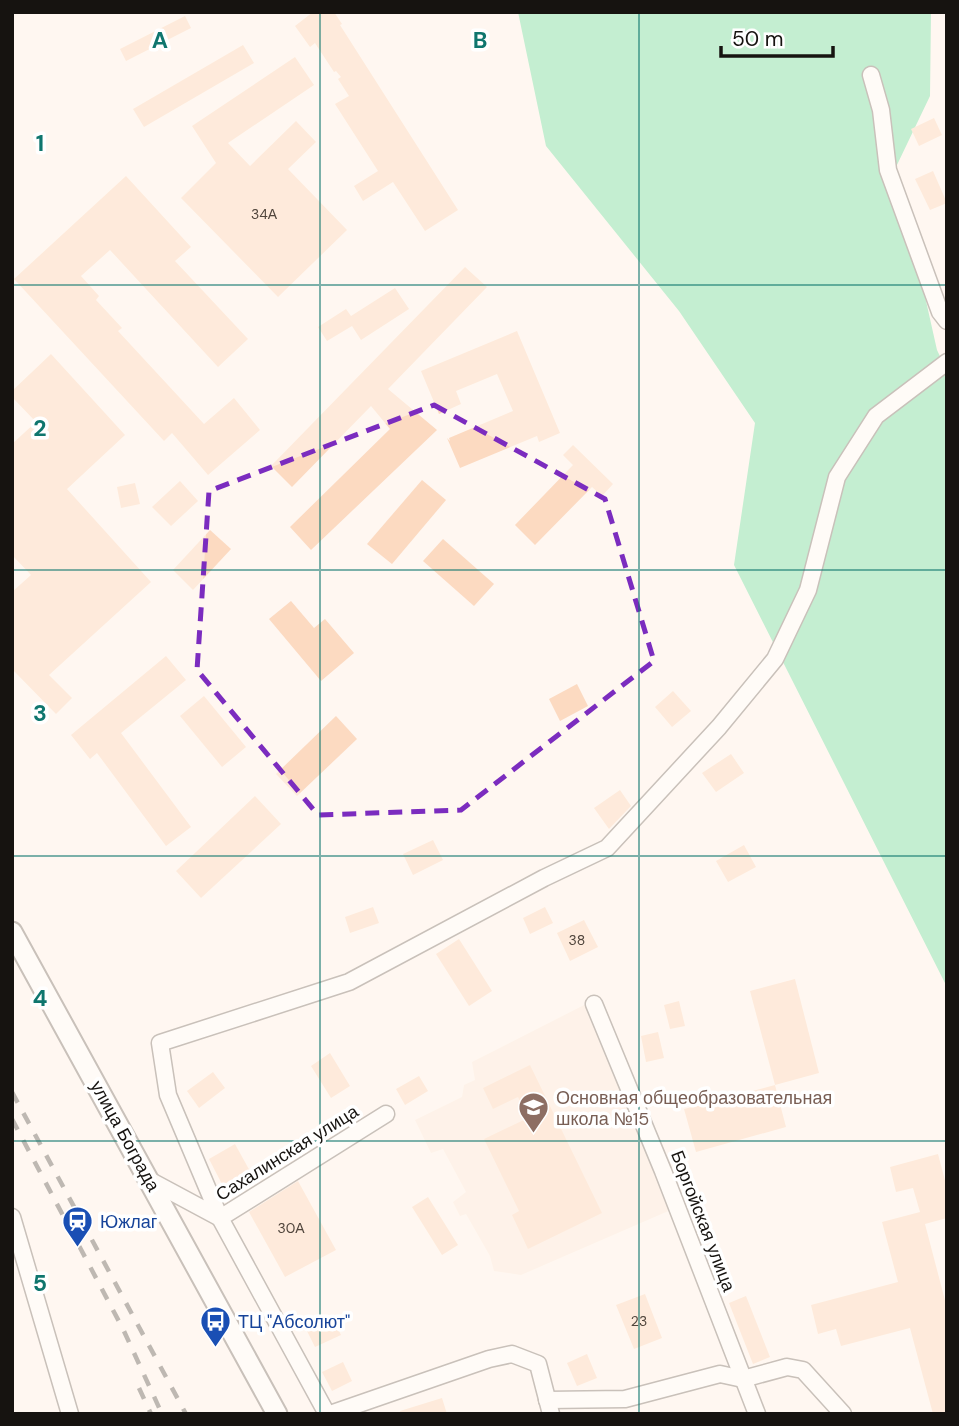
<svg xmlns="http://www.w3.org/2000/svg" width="959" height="1426" font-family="'DM Sans',sans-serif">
	<rect width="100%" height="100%" fill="#fff7f1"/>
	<!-- built -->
	<polygon fill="#fcece0" points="590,1002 673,1209 521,1275 494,1271 490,1256 466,1214 460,1216 453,1202 466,1192 443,1149 431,1153 415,1120 462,1097 464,1085 475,1080 472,1062"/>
	<!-- forest -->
	<polygon fill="#7ce2ab" points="518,12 931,12 930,96 896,167 937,350 947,371 947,987 734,565 755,423 679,311 546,146"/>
	<!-- building -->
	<g fill="#fcdac1">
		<polygon points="313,12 334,12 342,24 340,25 458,210 425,231 393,182 363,201 354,186 378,171 335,104 349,96 338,79 341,77 336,71 334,72 315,43 310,47 295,26"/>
		<polygon points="185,16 191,28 126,61 120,49"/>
		<polygon points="243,45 254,63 144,127 133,109"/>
		<polygon points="295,57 314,85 228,143 250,166 296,121 316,142 288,169 347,230 278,297 181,198 216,163 192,126"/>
		<polygon points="934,118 942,135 919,146 911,129"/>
		<polygon points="933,171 947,203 930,210 915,179"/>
		<polygon points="126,176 191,247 175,261 248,339 218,367 110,250 81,276 99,296 96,300 122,328 118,331 204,424 234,398 260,430 208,475 172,433 164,441 14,279"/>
		<polygon points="465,267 487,287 388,389 437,430 311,550 290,527 390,429 371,406 292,487 271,466"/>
		<polygon points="395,288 409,309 361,340 352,326 327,341 318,327 346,309 351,316"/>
		<polygon points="517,331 560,433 539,442 537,436 460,468 447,438 450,441 449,438 513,411 497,374 456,391 461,404 439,414 421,371"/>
		<polygon points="51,354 125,435 67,489 151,582 49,675 72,698 56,714 12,669 12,592 31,575 12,555 12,444 36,422 12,397 12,391"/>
		<polygon points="573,445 613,484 602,496 592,487 535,545 515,525 573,465 563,455"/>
		<polygon points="422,480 446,500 392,564 367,544"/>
		<polygon points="180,481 198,501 171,526 152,507"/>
		<polygon points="135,483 140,504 121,508 117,487"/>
		<polygon points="210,530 231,549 193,590 173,570"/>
		<polygon points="443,539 494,584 474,606 423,561"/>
		<polygon points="291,601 314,628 325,619 354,653 321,681 269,619"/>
		<polygon points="166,656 186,680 121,733 191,827 166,846 97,753 90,759 71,735"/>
		<polygon points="577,684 588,706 560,721 549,699"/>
		<polygon points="673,691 691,711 672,727 655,707"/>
		<polygon points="204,696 246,747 222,767 180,716"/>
		<polygon points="336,716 357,739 297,796 276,774"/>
		<polygon points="731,754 744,773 716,792 702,773"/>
		<polygon points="620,790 631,806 609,829 594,808"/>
		<polygon points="255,796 281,824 201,898 176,871"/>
		<polygon points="433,840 443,860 413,875 403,854"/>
		<polygon points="744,845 756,867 728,882 716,861"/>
		<polygon points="373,907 379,923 350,933 345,917"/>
		<polygon points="545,907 553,923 530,934 523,918"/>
		<polygon points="584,920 598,947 570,961 557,933"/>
		<polygon points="459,939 492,991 469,1006 436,954"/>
		<polygon points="795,979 819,1073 775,1085 750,991"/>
		<polygon points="679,1001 685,1026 670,1029 664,1005"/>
		<polygon points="658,1032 664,1058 646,1062 641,1036"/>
		<polygon points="330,1053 350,1086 331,1098 311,1066"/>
		<polygon points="530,1065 602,1213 528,1249 512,1215 519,1211 484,1139 528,1118 518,1097 493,1109 483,1088"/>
		<polygon points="213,1072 225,1088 199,1108 187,1091"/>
		<polygon points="419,1076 428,1091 405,1105 396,1089"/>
		<polygon points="775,1085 786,1127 696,1152 684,1109"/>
		<polygon points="235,1144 251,1173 224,1188 209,1159"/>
		<polygon points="938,1154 947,1188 947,1218 925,1224 947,1308 947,1414 933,1414 910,1328 841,1346 836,1329 818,1334 811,1305 898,1282 882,1222 920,1212 913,1188 896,1192 890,1167"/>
		<polygon points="298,1181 336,1250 285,1277 249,1212"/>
		<polygon points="428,1197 458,1245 442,1255 412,1207"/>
		<polygon points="645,1294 662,1338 634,1349 616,1305"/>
		<polygon points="746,1296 770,1357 753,1364 729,1303"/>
		<polygon points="332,1316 341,1335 315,1347 306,1329"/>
		<polygon points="587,1354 597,1378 577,1386 567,1363"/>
		<polygon points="343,1362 352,1381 332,1391 322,1372"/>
		<polygon points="442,1398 447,1414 401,1414 400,1411"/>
	</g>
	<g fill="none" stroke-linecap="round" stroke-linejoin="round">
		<defs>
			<g id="minor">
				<polyline points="871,75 881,110 888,170 940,312 947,321"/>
				<polyline points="594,1004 663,1171 757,1414"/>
				<polyline points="151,1181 220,1218 168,1095 160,1043 349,982 544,878 607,848 719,727 775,659 808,590 837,477 876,416 947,362"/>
				<polyline points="12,1217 70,1414"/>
				<polyline points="547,1400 625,1399 720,1374 743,1379 787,1367 803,1370 843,1414"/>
				<polyline points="327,1414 220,1218 386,1114"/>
				<polyline points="330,1414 489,1359 512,1354 538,1364 551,1414"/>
			</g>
			<polyline id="major" points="12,932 277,1414"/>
		</defs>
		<!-- minor casing -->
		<use href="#minor" stroke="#877e78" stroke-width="19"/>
		<!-- major casing -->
		<use href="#major" stroke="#877e78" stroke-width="23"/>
		<!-- minor -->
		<use href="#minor" stroke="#fff" stroke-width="16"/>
		<!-- major -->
		<use href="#major" stroke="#fff" stroke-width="19"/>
		<!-- rail -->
		<g stroke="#706b67" stroke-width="4.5" stroke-dasharray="12 12" stroke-linecap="butt">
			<polyline points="12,1092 186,1414"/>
			<polyline points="12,1119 123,1329 162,1414"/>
			<polyline points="139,1388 151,1414"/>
		</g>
	</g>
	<!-- marked area -->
	<path d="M0 0H959V1426H0ZM434,405L605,499L654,661L461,810L318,815L197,670L209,491Z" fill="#fff7f1" fill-opacity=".55" fill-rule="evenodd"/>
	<path fill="none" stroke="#7b2cbf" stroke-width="5" stroke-dasharray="14 9" stroke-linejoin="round" d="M434,405L605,499L654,661L461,810L318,815L197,670L209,491Z"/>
	<!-- grid -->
	<path fill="none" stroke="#0f766e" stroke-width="2" stroke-opacity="0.55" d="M320,12V1414M639,12V1414M12,285H947M12,570H947M12,856H947M12,1141H947"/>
	<!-- icons -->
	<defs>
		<symbol id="school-pin" viewBox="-11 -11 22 30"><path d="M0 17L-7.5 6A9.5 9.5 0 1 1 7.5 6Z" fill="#8d6e63" stroke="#fff"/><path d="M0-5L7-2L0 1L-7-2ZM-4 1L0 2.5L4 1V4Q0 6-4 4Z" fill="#fff"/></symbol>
		<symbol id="station-pin" viewBox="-11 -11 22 30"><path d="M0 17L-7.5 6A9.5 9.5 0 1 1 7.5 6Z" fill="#1a4fb4" stroke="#fff"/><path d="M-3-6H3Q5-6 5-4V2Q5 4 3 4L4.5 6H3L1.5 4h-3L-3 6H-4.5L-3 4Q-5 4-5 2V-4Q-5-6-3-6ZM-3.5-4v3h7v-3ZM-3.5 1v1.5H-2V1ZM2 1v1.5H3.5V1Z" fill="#fff"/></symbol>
		<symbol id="bus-pin" viewBox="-11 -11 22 30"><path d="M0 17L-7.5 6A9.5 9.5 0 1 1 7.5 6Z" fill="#1a4fb4" stroke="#fff"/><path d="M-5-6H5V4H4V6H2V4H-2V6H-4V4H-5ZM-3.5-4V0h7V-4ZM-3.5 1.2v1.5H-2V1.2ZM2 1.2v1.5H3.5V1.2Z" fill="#fff"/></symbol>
	</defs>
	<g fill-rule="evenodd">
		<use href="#school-pin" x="516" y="1090" width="35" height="47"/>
		<use href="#station-pin" x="60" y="1204" width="35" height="47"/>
		<use href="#bus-pin" x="198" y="1304" width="35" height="47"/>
	</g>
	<g text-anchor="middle" stroke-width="7" stroke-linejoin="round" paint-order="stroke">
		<!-- number labels -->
		<g font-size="14" fill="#50453c">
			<text x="264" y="219">34А</text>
			<text x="577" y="945">38</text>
			<text x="291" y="1233">30А</text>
			<text x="639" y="1326">23</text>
		</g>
		<!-- education labels -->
		<g font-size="18" fill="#785e54" stroke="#fff" text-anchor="start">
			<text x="556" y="1104">Основная общеобразовательная<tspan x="556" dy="21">школа №15</tspan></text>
		</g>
		<!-- street labels -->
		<g font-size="18" fill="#161310" stroke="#fff">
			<text transform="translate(125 1136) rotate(61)" y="6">улица Бограда</text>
			<text transform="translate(287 1153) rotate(-32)" y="6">Сахалинская улица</text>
			<text transform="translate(703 1221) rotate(69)" y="6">Боргойская улица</text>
		</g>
		<!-- transit labels -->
		<g font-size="18" fill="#164399" stroke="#fff" text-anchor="start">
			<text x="100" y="1228">Южлаг</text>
			<text x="238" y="1328">ТЦ "Абсолют"</text>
		</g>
	</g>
	<g font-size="23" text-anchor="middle" font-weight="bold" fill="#0f766e" stroke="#fff" stroke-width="7" stroke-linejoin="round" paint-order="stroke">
		<text x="160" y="48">A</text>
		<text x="480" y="48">B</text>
		<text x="40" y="151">1</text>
		<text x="40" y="436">2</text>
		<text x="40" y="721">3</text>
		<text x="40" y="1006">4</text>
		<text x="40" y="1291">5</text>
	</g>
	<!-- border -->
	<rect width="959" height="1426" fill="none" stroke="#161310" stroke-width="28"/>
	<!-- scale -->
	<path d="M721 46v10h112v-10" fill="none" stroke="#161310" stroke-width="3.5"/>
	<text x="732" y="46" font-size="21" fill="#161310" stroke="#ffffff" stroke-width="5" paint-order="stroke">50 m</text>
</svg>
